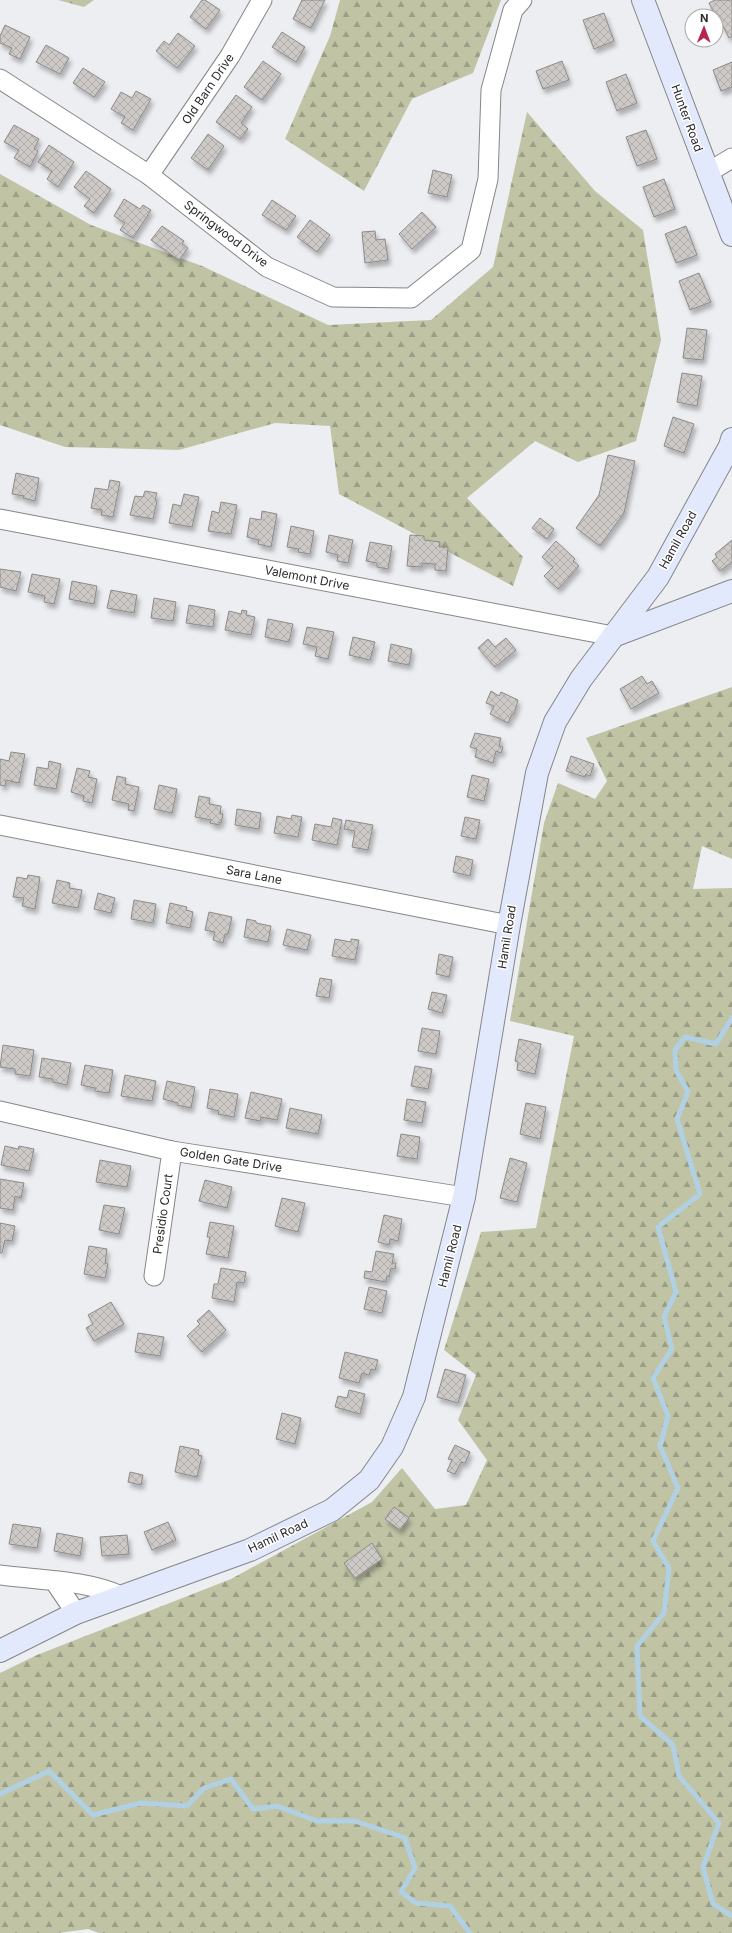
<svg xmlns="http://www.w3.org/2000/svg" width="732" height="1933" font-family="Inter,sans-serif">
	<defs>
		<pattern id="forest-firs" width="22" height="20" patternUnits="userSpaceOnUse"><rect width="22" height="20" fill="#c0c4a5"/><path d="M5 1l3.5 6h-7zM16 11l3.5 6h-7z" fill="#9c9f87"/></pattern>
		<pattern id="building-cross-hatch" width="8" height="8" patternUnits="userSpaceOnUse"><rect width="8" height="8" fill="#cdc9c7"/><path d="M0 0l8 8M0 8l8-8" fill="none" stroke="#b0adab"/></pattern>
		<filter id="shadow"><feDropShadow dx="2.5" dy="4.5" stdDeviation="2" flood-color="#0004"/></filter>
	</defs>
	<rect width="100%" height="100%" fill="#edeef2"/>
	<!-- forest -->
	<g fill="url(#forest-firs)">
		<polygon points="58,0 94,0 84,7"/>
		<polygon points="340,0 501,0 473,73 412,99 364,191 285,139 330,36"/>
		<polygon points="527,112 595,191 643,230 661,340 636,441 578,462 535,441 467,498 523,557 513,586 339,494 330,426 275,423 179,450 65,447 0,425 0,174 91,225 202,266 328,325 431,320 493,267"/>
		<polygon points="732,687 732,859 702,846 693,889 732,888 732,1933 99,1933 88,1929 59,1933 0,1933 0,1673 37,1655 231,1579 372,1502 402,1468 435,1509 466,1505 487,1460 458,1420 476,1375 444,1350 481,1232 536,1228 574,1036 510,1021 544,823 558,783 595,799 607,781 586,738"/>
	</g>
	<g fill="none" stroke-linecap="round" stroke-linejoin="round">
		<!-- stream -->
		<g stroke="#b1d0e3" stroke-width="5">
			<polyline points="732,1018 716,1044 685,1037 675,1050 676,1070 688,1092 677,1119 700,1194 658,1227 676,1292 664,1317 672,1349 653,1378 668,1416 660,1446 678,1488 653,1541 669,1568 664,1613 637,1646 640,1716 673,1745 679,1776 719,1823 703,1867 713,1904 732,1916"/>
			<polyline points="0,1794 49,1771 93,1815 141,1803 187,1806 204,1788 231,1779 253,1809 277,1806 317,1821 355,1821 405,1838 415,1868 401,1892 416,1903 450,1906 470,1933"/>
		</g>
	</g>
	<!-- building -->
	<g fill="url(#building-cross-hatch)" stroke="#8d8a88" filter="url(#shadow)">
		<polygon points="202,0 205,0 220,10 206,29 190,17"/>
		<polygon points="302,0 325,0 311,28 293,19"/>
		<polygon points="715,0 732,0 732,36 729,38 722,24 720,25 709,3"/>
		<polygon points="604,13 614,41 594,49 583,20"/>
		<polygon points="5,25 30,37 20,59 9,54 12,48 0,43 0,36"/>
		<polygon points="282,32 305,47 296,62 272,47"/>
		<polygon points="178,33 195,46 177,68 156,51 164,41 169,45"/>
		<polygon points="46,45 69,58 60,74 36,62"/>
		<polygon points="263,61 281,74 262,100 244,87"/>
		<polygon points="562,61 569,80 543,89 536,71"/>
		<polygon points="732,62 732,87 721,91 713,70"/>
		<polygon points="83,68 105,82 94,97 73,83"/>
		<polygon points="626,74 637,103 617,111 606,82"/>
		<polygon points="136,91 151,99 133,130 121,123 125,117 111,109 121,92 132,98"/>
		<polygon points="236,95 252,107 241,123 248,129 240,139 216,122"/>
		<polygon points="14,125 39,139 34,149 38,151 30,167 14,158 19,150 4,142"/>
		<polygon points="646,130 657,159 637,166 626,137"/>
		<polygon points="208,134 224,146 208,170 191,158"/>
		<polygon points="49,145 74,162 58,187 47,179 52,171 38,162"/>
		<polygon points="433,170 452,175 447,197 428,193"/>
		<polygon points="86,171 111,189 94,213 84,206 90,199 74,187"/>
		<polygon points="664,179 675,209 654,217 643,187"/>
		<polygon points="124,199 140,209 143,205 151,210 133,238 120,230 125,223 114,216"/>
		<polygon points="272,200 296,216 286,230 262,215"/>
		<polygon points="422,212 436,227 412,249 399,234"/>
		<polygon points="310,220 330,235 317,252 297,237"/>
		<polygon points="162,226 184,241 182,244 188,248 179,260 151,240"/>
		<polygon points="686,226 697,255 676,263 665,234"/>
		<polygon points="375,231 376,240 385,239 388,260 365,263 362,232"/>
		<polygon points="699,273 711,302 690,310 679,281"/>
		<polygon points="687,328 707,330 703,360 683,358"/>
		<polygon points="682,373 702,376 697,406 677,402"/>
		<polygon points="673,417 694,424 684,453 664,446"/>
		<polygon points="608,455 635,461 624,513 600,546 576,528 599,495"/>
		<polygon points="16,473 39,478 35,501 23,498 24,496 12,494"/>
		<polygon points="110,480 120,482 113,517 101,515 102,510 91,508 95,488 108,490"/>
		<polygon points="145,491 157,493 155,500 157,501 153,519 130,515 135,496 143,497"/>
		<polygon points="184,494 199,497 192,527 169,523 173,504 181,506"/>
		<polygon points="221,502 237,505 231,534 208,531 212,511 219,513"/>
		<polygon points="262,511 277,514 271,547 258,544 259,540 247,537 250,518 261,520"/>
		<polygon points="540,518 554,529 547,539 532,528"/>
		<polygon points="291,526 314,531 310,554 298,552 299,549 287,547"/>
		<polygon points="329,535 353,540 348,563 337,561 338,555 326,552"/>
		<polygon points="410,535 424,536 424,540 440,542 439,547 448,547 446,571 435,570 435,564 422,563 422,567 407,566"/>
		<polygon points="732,540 732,562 720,571 712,561 717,557 715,554"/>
		<polygon points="556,541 575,559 573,561 579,566 558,589 544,576 553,567 542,557"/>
		<polygon points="370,542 392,546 388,569 377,567 377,563 366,561"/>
		<polygon points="0,569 21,572 16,591 0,587"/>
		<polygon points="32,574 60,579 54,604 44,602 45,596 28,592"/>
		<polygon points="72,581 97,586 94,604 69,599"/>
		<polygon points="111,590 137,595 134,613 107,608"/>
		<polygon points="154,598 176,602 173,621 151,618"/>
		<polygon points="189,605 215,610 213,627 186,623"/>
		<polygon points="242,610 247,611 246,615 255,617 251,635 225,630 229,611 241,614"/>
		<polygon points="268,619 293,624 289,642 265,637"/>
		<polygon points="307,627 334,632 328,659 315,656 317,647 303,644"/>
		<polygon points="353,637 375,642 370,660 349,655"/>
		<polygon points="506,638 516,650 495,667 478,648 488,639 495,647"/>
		<polygon points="391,644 412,649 409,665 388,661"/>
		<polygon points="642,676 647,684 652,681 659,693 631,709 620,689"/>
		<polygon points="491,691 499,696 501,692 518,700 514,714 512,714 508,723 490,714 494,706 486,703"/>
		<polygon points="475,733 501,738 499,746 503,747 501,753 496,751 493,763 475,757 477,749 470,747"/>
		<polygon points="11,752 25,754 19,783 6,780 5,786 0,785 0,759 9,761"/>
		<polygon points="571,756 594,764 590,776 586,774 585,777 566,771"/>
		<polygon points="49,761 61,764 56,789 34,785 37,767 48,769"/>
		<polygon points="77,768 90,771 88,777 97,779 92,803 83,801 84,796 71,792"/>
		<polygon points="472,775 489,779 484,801 467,797"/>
		<polygon points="117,776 126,778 125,784 139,787 134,811 128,810 129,804 112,800"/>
		<polygon points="159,785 177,789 172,813 154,809"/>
		<polygon points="199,796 210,798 209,804 221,806 220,814 223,814 221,823 219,822 219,825 210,823 211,820 195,817"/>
		<polygon points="237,809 261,813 259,829 235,825"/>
		<polygon points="292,815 302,817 298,837 274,833 277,816 291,819"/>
		<polygon points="465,817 480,820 476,839 461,836"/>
		<polygon points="333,818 342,820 337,845 312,840 315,824 331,827"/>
		<polygon points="346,820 373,825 368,850 352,847 355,831 344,829"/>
		<polygon points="456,856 473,860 470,876 453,872"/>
		<polygon points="28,875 40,877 35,909 22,906 24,898 13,897 17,877 27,879"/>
		<polygon points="57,880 70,883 69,888 82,890 78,908 52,903"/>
		<polygon points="98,893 115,898 111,913 94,909"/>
		<polygon points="134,900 156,904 153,923 131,919"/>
		<polygon points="170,903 187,907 186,910 193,912 190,928 166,923"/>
		<polygon points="209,912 232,917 228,934 225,934 223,943 213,940 215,932 205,930"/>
		<polygon points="247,919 256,921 256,923 271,926 268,942 244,937"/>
		<polygon points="287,929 311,935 307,950 283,945"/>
		<polygon points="335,939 351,942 351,939 359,940 355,960 332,956"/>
		<polygon points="439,954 453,957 449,977 436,974"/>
		<polygon points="320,978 332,980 329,998 316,996"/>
		<polygon points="432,992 447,995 442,1013 428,1009"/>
		<polygon points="422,1028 440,1031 436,1054 418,1051"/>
		<polygon points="519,1039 541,1044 535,1074 517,1070 518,1062 515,1061"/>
		<polygon points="3,1045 34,1050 30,1076 15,1074 15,1069 0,1067"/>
		<polygon points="42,1058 71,1063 67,1085 53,1082 53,1079 39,1077"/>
		<polygon points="85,1065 113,1070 109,1093 95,1091 95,1088 81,1085"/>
		<polygon points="415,1066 432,1069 428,1089 411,1086"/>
		<polygon points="125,1075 156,1081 152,1101 121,1096"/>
		<polygon points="167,1081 195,1087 191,1108 177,1105 178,1103 163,1099"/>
		<polygon points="210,1089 238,1094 234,1117 218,1114 219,1111 207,1108"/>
		<polygon points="251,1092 282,1099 277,1120 261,1117 260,1121 245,1118"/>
		<polygon points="407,1099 426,1102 422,1123 404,1120"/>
		<polygon points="526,1103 546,1107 540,1139 520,1134"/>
		<polygon points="290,1108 322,1115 318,1134 286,1128"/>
		<polygon points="401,1134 420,1137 417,1159 397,1156"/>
		<polygon points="5,1146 18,1149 19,1146 34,1149 29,1171 1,1165"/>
		<polygon points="510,1158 527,1163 517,1202 500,1198"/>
		<polygon points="100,1160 131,1166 127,1187 96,1182"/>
		<polygon points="0,1179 24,1183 21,1198 15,1196 13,1210 0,1208"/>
		<polygon points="205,1180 232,1187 227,1208 199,1201"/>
		<polygon points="282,1198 305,1203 298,1232 275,1226"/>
		<polygon points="104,1205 125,1208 119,1234 99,1230"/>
		<polygon points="384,1215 402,1219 398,1241 390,1239 389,1245 378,1242"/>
		<polygon points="210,1222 234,1226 228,1258 206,1254 210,1237 207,1237"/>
		<polygon points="0,1223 15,1226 12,1241 5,1240 2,1253 0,1253"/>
		<polygon points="89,1246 107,1249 105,1263 108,1264 105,1278 84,1274"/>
		<polygon points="376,1251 394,1254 392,1263 396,1263 395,1269 391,1268 389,1277 387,1276 386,1282 364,1278 365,1271 372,1272"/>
		<polygon points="221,1268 246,1272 244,1283 237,1282 234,1302 212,1298 214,1284 218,1284"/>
		<polygon points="369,1287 387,1291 382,1313 364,1309"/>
		<polygon points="111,1302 124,1324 94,1341 86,1328 93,1324 88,1315"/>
		<polygon points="209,1310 226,1330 202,1352 187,1336 200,1324 197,1321"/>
		<polygon points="138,1333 164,1337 160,1356 135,1352"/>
		<polygon points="345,1352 378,1360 375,1370 371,1369 369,1375 362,1373 359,1383 339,1378"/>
		<polygon points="445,1369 466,1375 458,1403 437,1397"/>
		<polygon points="349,1390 365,1394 360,1414 335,1407 338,1396 347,1398"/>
		<polygon points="282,1413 301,1418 295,1444 276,1439"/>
		<polygon points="455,1445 470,1452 465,1463 461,1462 455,1474 447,1471 452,1460 448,1459"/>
		<polygon points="180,1446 199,1450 198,1455 202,1456 197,1477 175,1472"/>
		<polygon points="130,1472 143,1475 141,1485 128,1482"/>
		<polygon points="394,1507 409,1518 400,1530 385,1519"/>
		<polygon points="168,1522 176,1540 152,1550 144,1532"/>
		<polygon points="13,1524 41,1528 37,1548 9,1544"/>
		<polygon points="57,1533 83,1538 80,1556 54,1551"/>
		<polygon points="127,1535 129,1554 102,1556 100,1537"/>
		<polygon points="372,1543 382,1559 355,1578 344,1563"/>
	</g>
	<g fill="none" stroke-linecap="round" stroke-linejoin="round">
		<defs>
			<g id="street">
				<polyline points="0,79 149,175 267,267 333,297 411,298 471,250 488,179 491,90 513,10 522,0"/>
				<polyline points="707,173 732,158"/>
				<polyline points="149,175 230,56 262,0"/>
				<polyline points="0,519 613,636"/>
				<polyline points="0,825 509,925"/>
				<polyline points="0,1111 172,1151 464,1197"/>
				<polyline points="154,1276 172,1151"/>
				<path d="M0,1575C38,1580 86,1580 121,1596"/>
				<polyline points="55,1582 76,1613"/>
			</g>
			<g id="secondary">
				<polyline points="643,0 732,235"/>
				<polyline points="613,636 732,591"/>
				<polyline points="0,1651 76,1613 250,1550 332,1510 369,1480 392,1447 414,1397 464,1197 509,925 537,773 555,722 581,679 658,577 730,446 732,439"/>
			</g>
		</defs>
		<!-- street casing -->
		<use href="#street" stroke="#858689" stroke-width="21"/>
		<!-- secondary casing -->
		<use href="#secondary" stroke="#858689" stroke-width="24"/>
		<!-- street -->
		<use href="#street" stroke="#fff" stroke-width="19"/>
		<!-- secondary -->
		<use href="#secondary" stroke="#e2e9fd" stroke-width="22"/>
	</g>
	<g text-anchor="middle" stroke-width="3" stroke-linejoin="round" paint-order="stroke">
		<!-- street labels -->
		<g font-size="12" fill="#2b2b2d" stroke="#fff">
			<text transform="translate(208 89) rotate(-56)" y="4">Old Barn Drive</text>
			<text transform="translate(687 118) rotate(70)" y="4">Hunter Road</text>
			<text transform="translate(226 234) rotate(37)" y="4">Springwood Drive</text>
			<text transform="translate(678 540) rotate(-61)" y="4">Hamil Road</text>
			<text transform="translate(307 578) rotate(11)" y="4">Valemont Drive</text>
			<text transform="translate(254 875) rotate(11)" y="4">Sara Lane</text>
			<text transform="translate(507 937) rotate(-81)" y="4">Hamil Road</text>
			<text transform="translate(231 1160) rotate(9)" y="4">Golden Gate Drive</text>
			<text transform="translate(163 1214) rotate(-82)" y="4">Presidio Court</text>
			<text transform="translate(450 1256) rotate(-76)" y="4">Hamil Road</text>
			<text transform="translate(278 1536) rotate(-25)" y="4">Hamil Road</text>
		</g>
	</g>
	<!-- north arrow -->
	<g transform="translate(704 28) rotate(1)"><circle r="19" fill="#ffffff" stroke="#aaaaab"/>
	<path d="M0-3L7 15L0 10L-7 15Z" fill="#b7274d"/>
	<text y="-6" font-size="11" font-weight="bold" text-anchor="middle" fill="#2b2b2d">N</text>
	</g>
</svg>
